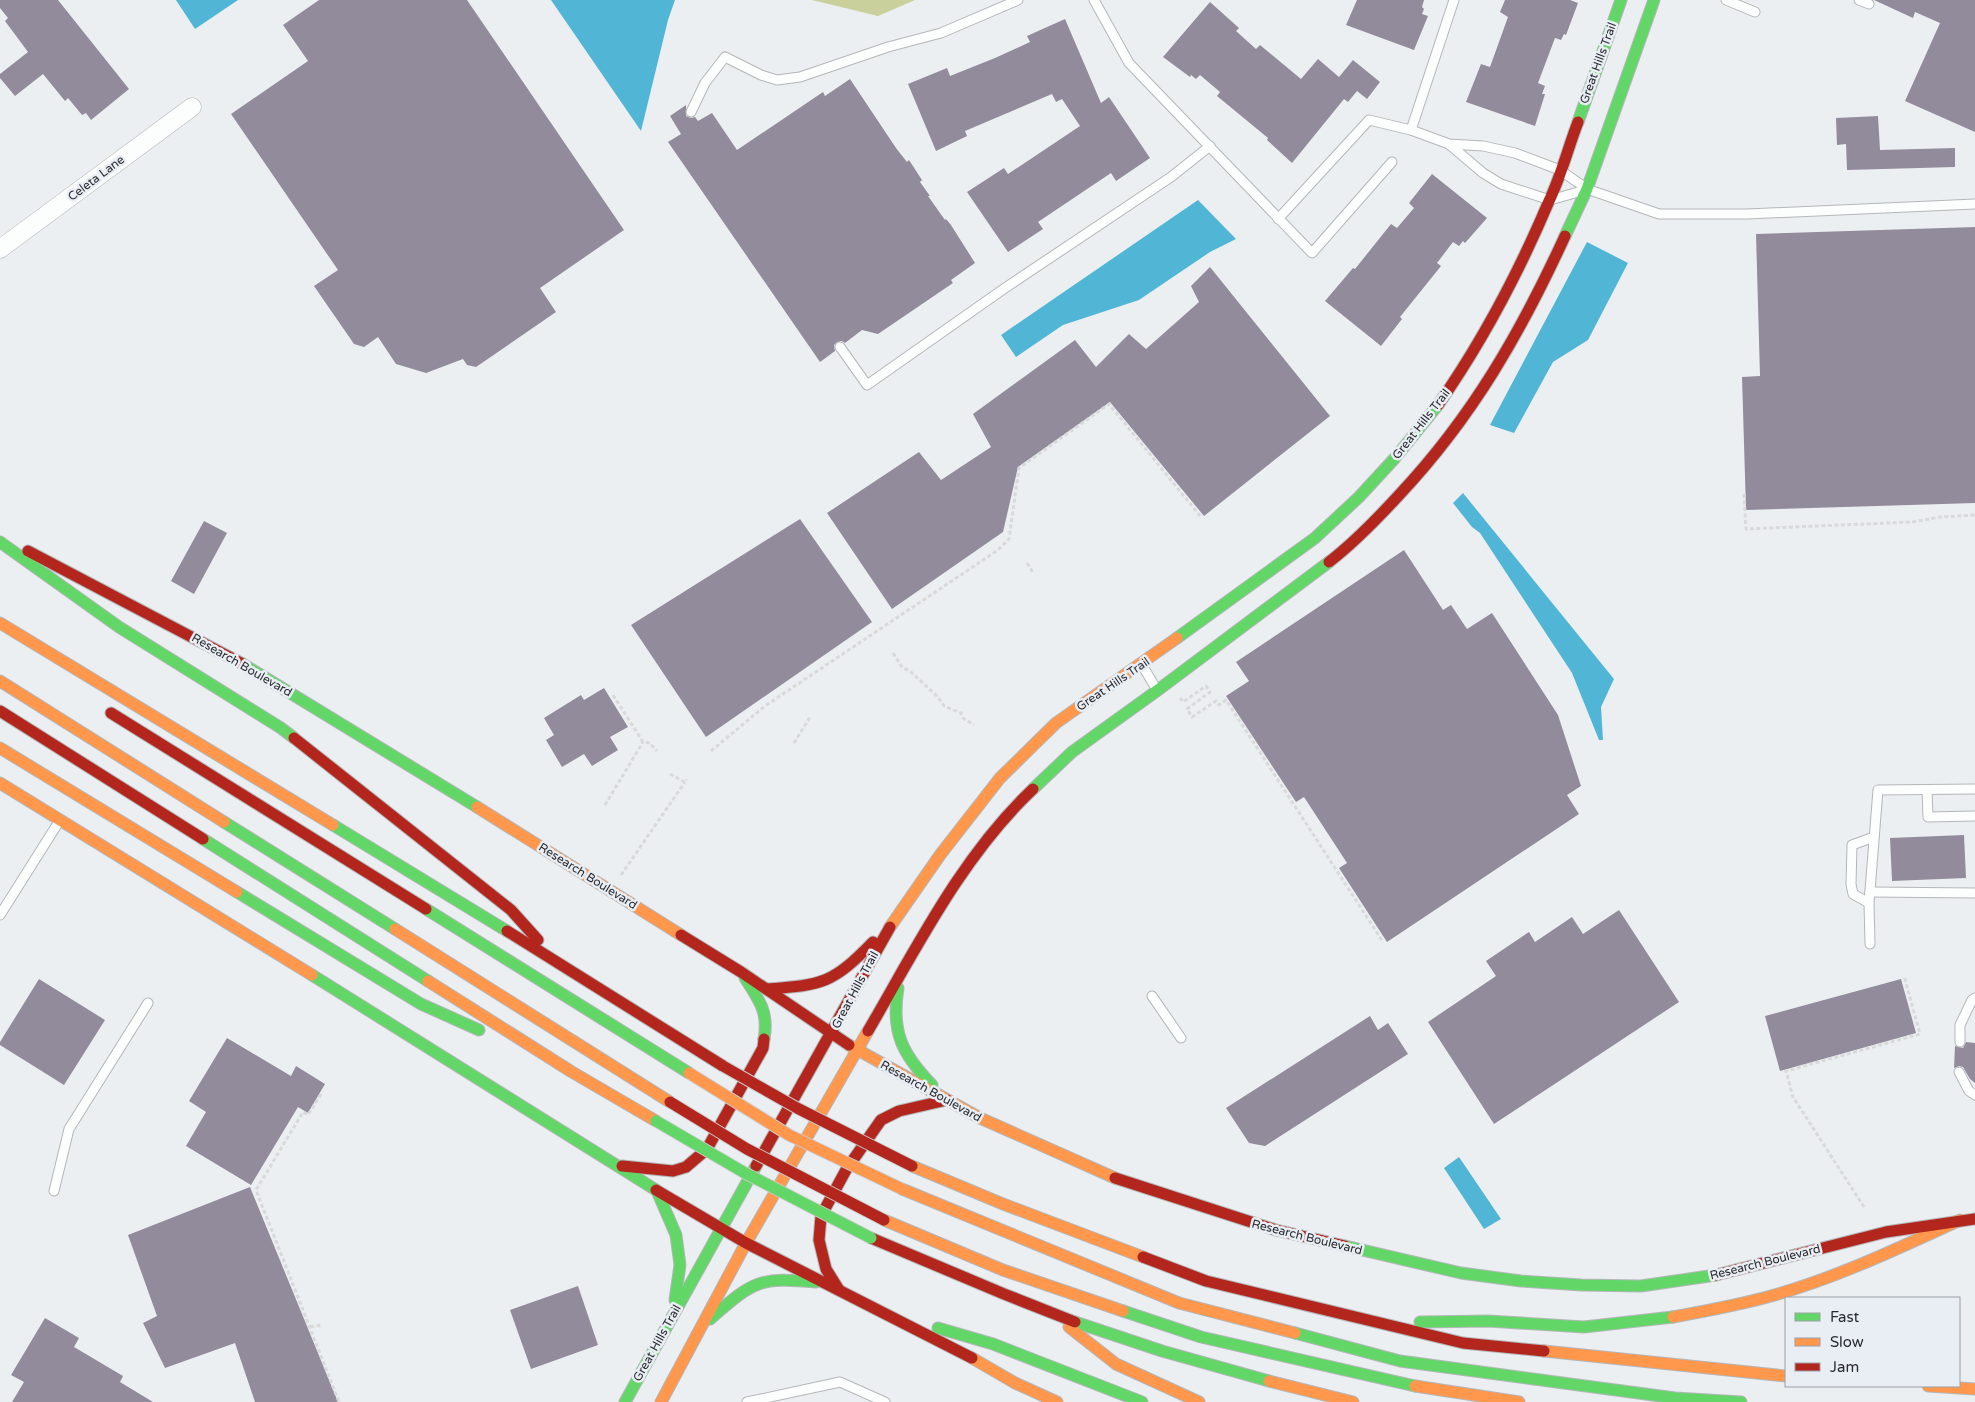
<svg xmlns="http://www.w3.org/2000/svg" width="1975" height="1402" font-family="'Varela Round',sans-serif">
	<rect width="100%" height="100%" fill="#eceff2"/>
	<!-- forest -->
	<polygon fill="#c9d09b" points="812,0 915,0 878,16"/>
	<!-- water -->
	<g fill="#51b6d6">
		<polygon points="176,0 238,0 195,29"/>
		<polygon points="551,0 675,0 668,20 641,131"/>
		<polygon points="1198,200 1236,239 1210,252 1139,300 1063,325 1016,357 1001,335"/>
		<polygon points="1587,242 1628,263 1588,340 1553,362 1514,433 1490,425"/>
		<polygon points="1463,493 1614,679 1601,707 1603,740 1599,740 1572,673 1480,533 1472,527 1453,503"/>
		<polygon points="1459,1157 1501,1219 1484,1229 1444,1168"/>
	</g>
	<!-- building -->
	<g fill="#928b9b">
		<polygon points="0,0 58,0 129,89 91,120 86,113 82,115 68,98 65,101 43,74 15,96 0,78 0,74 28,52 5,21 8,18 0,8"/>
		<polygon points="319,0 467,0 624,230 540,288 556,312 476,367 467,365 463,359 426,373 396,364 378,337 364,347 354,344 314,286 338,270 231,114 308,61 283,25"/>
		<polygon points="1357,0 1424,0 1422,7 1424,9 1422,14 1428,16 1414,50 1346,25"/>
		<polygon points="1505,0 1570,0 1578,3 1566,35 1564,34 1561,40 1555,38 1538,83 1545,86 1542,94 1545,94 1535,126 1466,102 1481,64 1490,67 1508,17 1500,12"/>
		<polygon points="1874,0 1975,0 1975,132 1905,101 1940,23 1915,12 1913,18"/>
		<polygon points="1210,2 1239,28 1236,31 1256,49 1260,45 1301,79 1318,59 1339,77 1353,60 1380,82 1367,99 1357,91 1348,102 1344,99 1292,163 1267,140 1268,138 1217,96 1220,92 1200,75 1196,79 1191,75 1190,77 1163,57"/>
		<polygon points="1065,19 1101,103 1109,97 1150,158 1116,181 1111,173 1038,222 1043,229 1008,252 967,192 1004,168 1008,174 1080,126 1062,99 1056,102 1052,94 965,131 967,136 936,151 908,84 947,68 950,76 995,58 1030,42 1027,36"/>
		<polygon points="850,79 896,148 907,162 909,160 922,180 920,182 930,196 928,196 945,220 946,219 951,225 975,263 951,280 953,283 878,334 862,330 845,343 842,341 837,342 834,345 835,351 820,362 668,142 681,134 670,116 686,105 686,116 691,118 695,117 698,121 712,113 737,150 823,92 825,96"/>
		<polygon points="1878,116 1880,150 1955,148 1955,167 1847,170 1846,144 1837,145 1836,118"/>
		<polygon points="1432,174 1487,218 1465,243 1463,241 1459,246 1453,242 1437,263 1441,266 1400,317 1402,319 1381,346 1325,301 1353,268 1355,269 1391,224 1397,228 1414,208 1409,203"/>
		<polygon points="1975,227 1975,503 1746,510 1742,377 1760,376 1756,234"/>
		<polygon points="1210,267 1330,416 1204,516 1110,402 1018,467 1003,532 892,609 827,513 919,452 941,480 991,447 973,414 1075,340 1096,367 1129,334 1146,349 1199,302 1191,286"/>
		<polygon points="800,519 872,622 706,737 631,625"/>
		<polygon points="204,521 227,533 194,594 171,581"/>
		<polygon points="1404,550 1443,610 1451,605 1467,629 1492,613 1558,715 1581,786 1567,795 1579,814 1387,942 1339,868 1347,863 1304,797 1296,802 1226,696 1249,681 1236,662"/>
		<polygon points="604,688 628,727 610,737 618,750 592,766 584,754 562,767 546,740 554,735 544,718 581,695 584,700"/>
		<polygon points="1964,835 1966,878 1892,881 1890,838"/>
		<polygon points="1619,910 1679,1002 1494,1124 1428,1022 1496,976 1486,961 1529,932 1535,942 1572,917 1583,934"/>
		<polygon points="39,979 105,1020 64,1085 0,1045 0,1042"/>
		<polygon points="1901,979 1916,1033 1780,1071 1765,1016"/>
		<polygon points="1370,1016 1378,1030 1388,1023 1408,1054 1265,1146 1249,1143 1226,1108"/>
		<polygon points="227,1038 291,1076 296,1066 325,1084 308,1113 298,1107 251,1185 186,1146 206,1112 189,1101"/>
		<polygon points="1966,1042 1975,1043 1975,1083 1970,1079 1963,1067 1959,1066 1954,1068 1955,1046 1963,1048"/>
		<polygon points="250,1187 338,1402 255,1402 235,1343 165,1368 143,1323 157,1316 128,1235"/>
		<polygon points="578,1286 598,1345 531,1369 510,1310"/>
		<polygon points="45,1318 79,1338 74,1347 123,1376 120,1382 153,1402 12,1402 24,1382 11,1375"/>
	</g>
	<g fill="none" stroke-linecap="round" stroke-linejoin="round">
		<defs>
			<g id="lane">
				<polyline points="1094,0 1129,63 1312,253 1392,162"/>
				<polyline points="1726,0 1755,12"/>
				<polyline points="1859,0 1869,4"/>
				<polyline points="691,112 705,83 725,57 761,75 777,80 800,77 888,47 941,33 1018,0"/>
				<polyline points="1411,130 1454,0"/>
				<polyline points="1450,145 1483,173 1501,184 1550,200 1582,191"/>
				<polyline points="1278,219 1369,120 1411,130 1449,144 1483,146 1515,153 1560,170 1587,189 1659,214 1747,214 1975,204"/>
				<polyline points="840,347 867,385 1005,288 1171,177 1210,146"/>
				<polyline points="1142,665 1157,690"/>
				<polyline points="1927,790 1928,817 1975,816"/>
				<polyline points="1870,892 1975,893"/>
				<polyline points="1869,903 1853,894 1851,884 1852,845 1874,837"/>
				<polyline points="0,915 60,820"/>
				<polyline points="1870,944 1869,903 1878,790 1975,789"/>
				<polyline points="1152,996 1181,1038"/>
				<polyline points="1960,1042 1960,1025 1972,1000 1975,998"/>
				<polyline points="1959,1072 1969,1091 1975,1095"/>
				<polyline points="54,1191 69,1129 148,1003"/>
				<polyline points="747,1402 840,1382 885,1402"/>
			</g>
			<polyline id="street" points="0,249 192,107"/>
			<g id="fast">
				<polyline points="1578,122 1621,0"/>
				<polyline points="1565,236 1587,189 1654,0"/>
				<polyline points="0,542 119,627 281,728 294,738"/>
				<polyline points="1177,638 1315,538 1359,497 1395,458 1438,405"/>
				<polyline points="241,663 477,807"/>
				<polyline points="1033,789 1072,752 1158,690 1329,562"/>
				<polyline points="224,822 395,929"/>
				<polyline points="333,825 507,931"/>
				<polyline points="203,839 428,981"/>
				<polyline points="237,892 421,1004 479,1030"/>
				<polyline points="426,909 689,1073"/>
				<polyline points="312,975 656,1190"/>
				<path d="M745,978C759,1000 769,1012 764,1039"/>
				<path d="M898,988C891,1032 902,1054 932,1085"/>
				<polyline points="657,1191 676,1235 680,1265 675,1300"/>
				<polyline points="1345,1246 1461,1273 1521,1281 1581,1285 1641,1286 1716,1275"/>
				<polyline points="1123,1311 1201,1337 1415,1386"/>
				<path d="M710,1319C754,1281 757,1277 816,1282"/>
				<polyline points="1075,1322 1162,1351 1269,1381"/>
				<polyline points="1420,1322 1488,1321 1584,1327 1673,1317"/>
				<polyline points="938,1328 993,1344 1142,1402"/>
				<polyline points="1295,1333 1400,1361 1675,1398 1741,1402"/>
				<polyline points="625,1402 756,1166"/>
			</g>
			<g id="slow">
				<polyline points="0,623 333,825"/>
				<polyline points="0,681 224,822"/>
				<polyline points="0,748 237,892"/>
				<polyline points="0,783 312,975"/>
				<polyline points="477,807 681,935"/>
				<polyline points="890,927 940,855 1000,778 1056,723 1177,638"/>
				<polyline points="395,929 670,1102"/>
				<polyline points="428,981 572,1072 656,1121"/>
				<polyline points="849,1045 980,1118 1115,1178"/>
				<polyline points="912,1166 1003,1204 1143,1257"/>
				<polyline points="902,1189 1179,1303 1295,1333"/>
				<polyline points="884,1220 1003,1270 1123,1311"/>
				<path d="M1673,1317C1706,1311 1739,1305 1771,1296C1836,1278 1899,1248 1960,1220"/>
				<polyline points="1069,1327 1116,1364 1199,1402"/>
				<polyline points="1544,1351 1786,1376"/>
				<polyline points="972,1358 1015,1383 1057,1402"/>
				<polyline points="1269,1381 1353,1402"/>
				<polyline points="1415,1386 1519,1402"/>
				<polyline points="1928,1386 1975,1389"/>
				<polyline points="661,1402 746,1243 868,1031"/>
			</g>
			<g id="jam">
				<path d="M1438,405C1482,342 1519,272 1549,201C1561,176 1568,148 1578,122"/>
				<polyline points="28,551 241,663"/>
				<path d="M1329,562C1355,542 1378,518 1400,494C1473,416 1521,332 1565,236"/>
				<polyline points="0,711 203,839"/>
				<polyline points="111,713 426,909"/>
				<polyline points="294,738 511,910 538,940"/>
				<polyline points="507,931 723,1066"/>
				<polyline points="681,935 741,972 849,1045"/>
				<path d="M767,989C824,985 833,983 873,942"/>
				<path d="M868,1031C917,947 962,856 1033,789"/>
				<polyline points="622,1166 673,1171 686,1167 707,1149 763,1048 764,1039"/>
				<polyline points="756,1166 890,927"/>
				<polyline points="1115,1178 1276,1230 1345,1246"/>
				<polyline points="656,1190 746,1243 972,1358"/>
				<polyline points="871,1238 1004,1294 1075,1322"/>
				<polyline points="1143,1257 1206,1281 1463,1343 1544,1351"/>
				<polyline points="1716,1275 1886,1232 1975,1219"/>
				<polyline points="839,1290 826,1269 819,1240 821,1216 846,1170 881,1120 899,1111 947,1100"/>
			</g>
		</defs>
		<!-- lane casing -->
		<use href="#lane" stroke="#b4b7b9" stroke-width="11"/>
		<!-- street casing -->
		<use href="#street" stroke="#b4b7b9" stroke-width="19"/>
		<!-- fast casing -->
		<use href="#fast" stroke="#b4b7b9" stroke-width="13"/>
		<!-- slow casing -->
		<use href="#slow" stroke="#b4b7b9" stroke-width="13"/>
		<!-- jam casing -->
		<use href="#jam" stroke="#b4b7b9" stroke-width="13"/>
		<!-- path -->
		<g stroke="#d8d9da" stroke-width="3" stroke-dasharray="4 2.5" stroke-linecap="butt">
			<polyline points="1744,494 1746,529 1912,522 1940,517 1975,515"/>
			<polyline points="1027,563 1034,574"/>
			<polyline points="893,653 902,667 911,672 938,697 944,706 961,713 963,718 974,725"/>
			<polyline points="613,695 643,742 650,743 657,751"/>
			<polyline points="1180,698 1183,702 1206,686 1210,692 1187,709 1192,717 1216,701 1219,705 1226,700 1383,942"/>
			<polyline points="794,743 810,717"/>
			<polyline points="711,751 765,706 998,550 1009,539 1019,468 1109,404 1201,517"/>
			<polyline points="670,774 685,782 687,779"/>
			<polyline points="605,805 643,742"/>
			<polyline points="621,875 685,782"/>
			<polyline points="321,1094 308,1115 303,1112 256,1190 339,1402"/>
			<polyline points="1864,1207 1793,1097 1786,1071 1920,1034 1904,976"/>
			<polyline points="310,1327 322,1325"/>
		</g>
		<!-- lane -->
		<use href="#lane" stroke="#fcfdfd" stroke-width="9"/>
		<!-- street -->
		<use href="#street" stroke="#fcfdfd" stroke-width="18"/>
		<!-- fast -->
		<use href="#fast" stroke="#63d668" stroke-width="11"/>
		<!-- slow -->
		<use href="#slow" stroke="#ff974d" stroke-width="11"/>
		<!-- jam -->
		<use href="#jam" stroke="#b3261e" stroke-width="11"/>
		<defs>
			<polyline id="fast-bridge" points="656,1121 745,1173 871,1238"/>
			<polyline id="slow-bridge" points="689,1073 789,1135 902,1189"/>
			<g id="jam-bridge">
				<polyline points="723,1066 797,1108 912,1166"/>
				<polyline points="670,1102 747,1149 884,1220"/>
			</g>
		</defs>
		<!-- fast-bridge casing -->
		<use href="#fast-bridge" stroke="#c9cbcc" stroke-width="13" stroke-linecap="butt"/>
		<!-- slow-bridge casing -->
		<use href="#slow-bridge" stroke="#c9cbcc" stroke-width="13" stroke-linecap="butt"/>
		<!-- jam-bridge casing -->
		<use href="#jam-bridge" stroke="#c9cbcc" stroke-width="13" stroke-linecap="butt"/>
		<!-- fast-bridge -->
		<use href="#fast-bridge" stroke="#63d668" stroke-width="11"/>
		<!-- slow-bridge -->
		<use href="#slow-bridge" stroke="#ff974d" stroke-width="11"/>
		<!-- jam-bridge -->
		<use href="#jam-bridge" stroke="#b3261e" stroke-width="11"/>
	</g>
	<g text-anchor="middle" stroke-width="5" stroke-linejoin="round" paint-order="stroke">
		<!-- street labels -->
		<g font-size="12" fill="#282a2d" stroke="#e9eef5">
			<text transform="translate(1598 63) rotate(-70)" y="4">Great Hills Trail</text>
			<text transform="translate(96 178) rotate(-37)" y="4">Celeta Lane</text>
			<text transform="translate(1421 424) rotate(-52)" y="4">Great Hills Trail</text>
			<text transform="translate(242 665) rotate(30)" y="4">Research Boulevard</text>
			<text transform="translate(1113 684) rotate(-34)" y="4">Great Hills Trail</text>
			<text transform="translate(588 876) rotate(32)" y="4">Research Boulevard</text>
			<text transform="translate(855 990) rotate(-62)" y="4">Great Hills Trail</text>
			<text transform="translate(931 1091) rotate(29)" y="4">Research Boulevard</text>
			<text transform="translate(1307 1237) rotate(14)" y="4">Research Boulevard</text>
			<text transform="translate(1765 1262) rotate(-14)" y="4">Research Boulevard</text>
			<text transform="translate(657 1343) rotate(-61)" y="4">Great Hills Trail</text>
		</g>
	</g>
	<!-- legend -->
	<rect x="1785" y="1297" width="175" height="90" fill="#e9eef5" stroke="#9ca0a5"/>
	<rect x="1795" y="1313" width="25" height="8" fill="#63d668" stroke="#9ca0a5"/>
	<text x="1830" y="1322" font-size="15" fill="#282a2d">Fast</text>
	<rect x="1795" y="1338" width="25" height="8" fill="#ff974d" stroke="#9ca0a5"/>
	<text x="1830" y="1347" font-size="15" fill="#282a2d">Slow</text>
	<rect x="1795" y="1363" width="25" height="8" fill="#b3261e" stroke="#9ca0a5"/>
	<text x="1830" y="1372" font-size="15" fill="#282a2d">Jam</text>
</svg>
